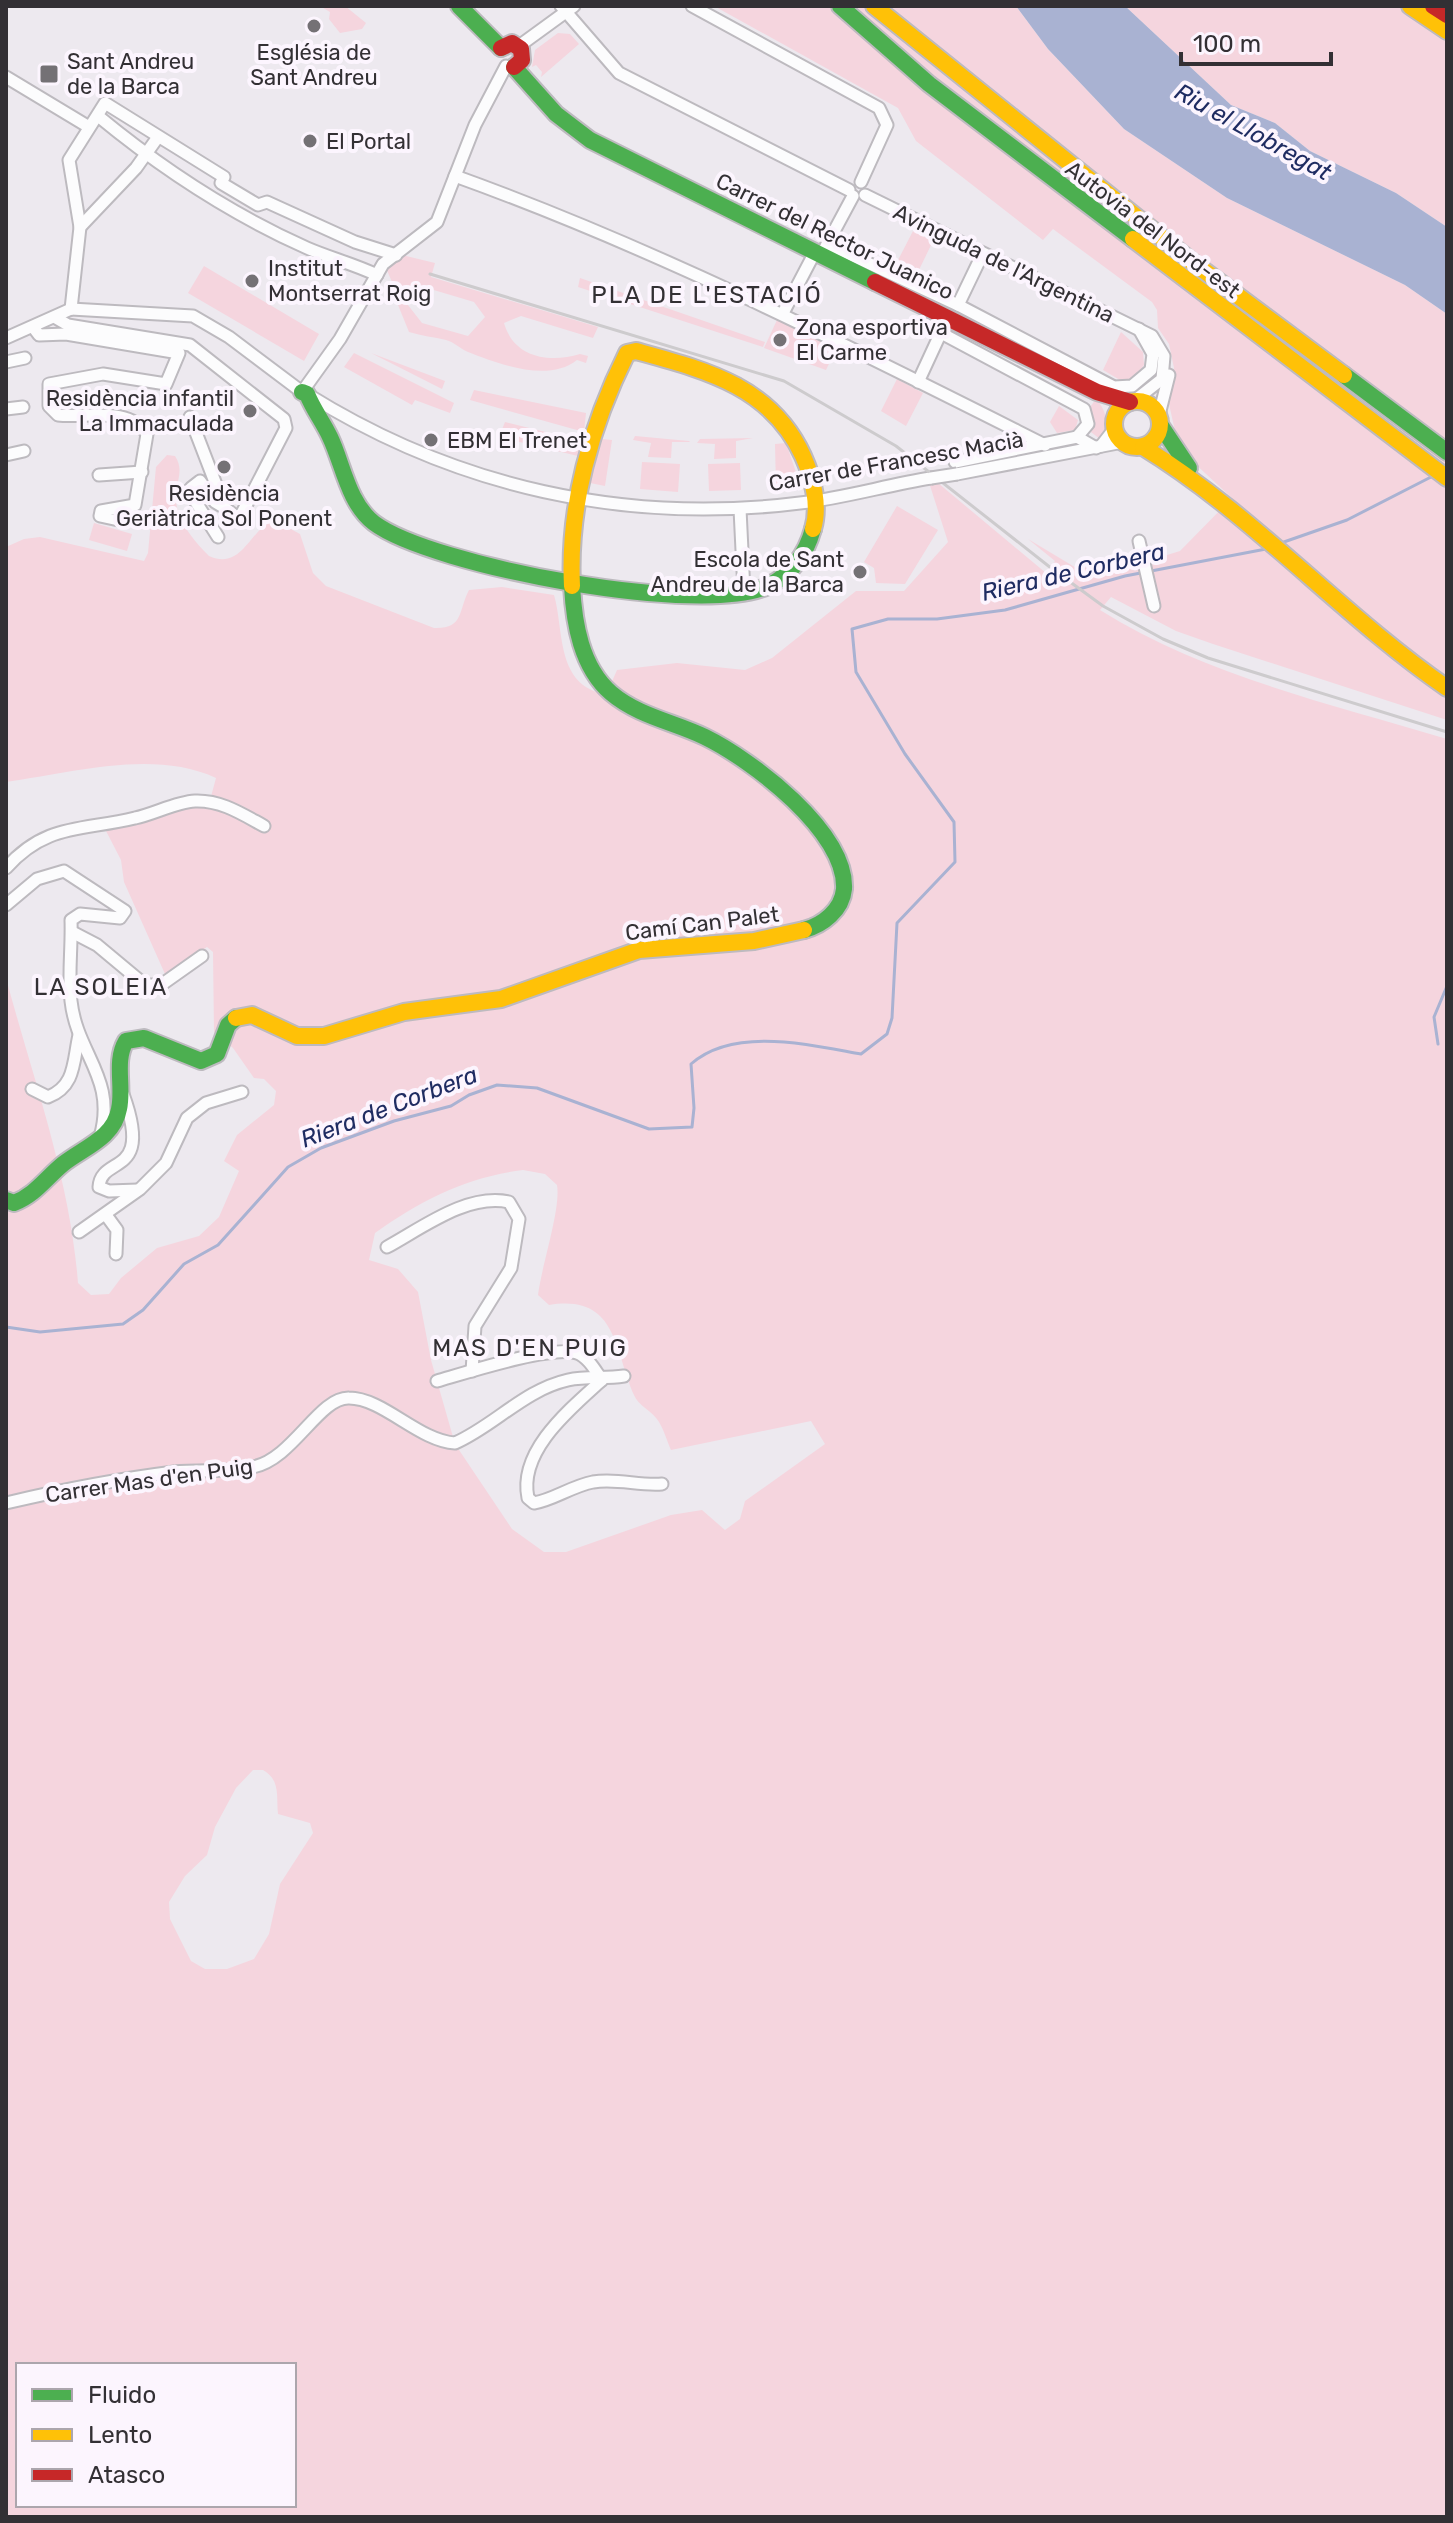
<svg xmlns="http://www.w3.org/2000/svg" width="1453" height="2523" font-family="Rubik,sans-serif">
	<rect width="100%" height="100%" fill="#ede9ef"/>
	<!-- green -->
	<g fill="#f5d5de" fill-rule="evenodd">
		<polygon points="320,6 345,6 366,23 362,29 340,33 329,19 330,12"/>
		<path d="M714,6H1016L1048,49L1124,129L1227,198L1405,285L1447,314V720L1213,644L1176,631L1111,597L1100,610C1206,676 1328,703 1447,739V2517H6V978C33,1079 70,1178 78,1283L91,1295L109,1294L121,1278L157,1248L199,1236L219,1217L239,1171L224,1161L237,1135L274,1105L276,1091L264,1079L254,1078L233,1048L214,1032L213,952L207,947L165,974L124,882L121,860L105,829L209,804L216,778C153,749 72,773 6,782V547L24,539L40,537L144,561L148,553L156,467L167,455L175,456C184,470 177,479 176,494C174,518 193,540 209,556C244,572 250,525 276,521L300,534L313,573L326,586L434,628C464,629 458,611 469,590L502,587L554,595C564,629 556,681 600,693L610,686L617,670L677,663L745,670L772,658L856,591H904L948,542L926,473L1046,573L1055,561L1028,539L1078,569L1135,559L1137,567L1154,564V559L1180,551L1232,498L1179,449L1169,404L1174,368L1169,344L1158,328L1157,310L1152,302L1053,229L1043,240L916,141L898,108ZM523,1170L545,1174L557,1185C561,1209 542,1264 538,1295L549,1305C617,1294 614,1349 634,1395C638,1406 653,1411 659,1422C664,1430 667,1441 671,1450L811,1421L825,1444L745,1501L740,1519L725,1530L702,1510L671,1515L566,1552H544L512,1529L455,1444L431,1360L418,1292L398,1269L369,1260L375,1233C421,1200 466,1177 523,1170ZM253,1770H263C281,1780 276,1797 278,1814L310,1823L313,1833L280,1884L269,1934L254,1959L227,1969H205L191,1961L170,1919L169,1902L185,1876L207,1855L215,1827L236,1788ZM18,2365H294V2505H18Z"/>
		<polygon points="1125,6 1447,6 1447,227 1396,193 1310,151 1275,123 1231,105"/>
		<polygon points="558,33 570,34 579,44 541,77 542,72 536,65 532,67 535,50"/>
		<polygon points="913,231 933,241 916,276 895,266"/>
		<path d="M402,255L435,263L431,277L598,327L593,338L521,316L504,323C514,358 549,363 580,354L588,356L586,363L577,360C548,383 499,364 468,352C461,349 454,342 446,340C434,337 422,336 409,332L396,300L389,298L392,282L386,268ZM427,288L474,302L485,317L468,336L422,323L404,300L407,292L423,297Z"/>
		<polygon points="204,266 319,334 304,361 188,293"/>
		<polygon points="580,278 765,342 763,347 578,287"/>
		<polygon points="777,320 836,349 826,370 764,348"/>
		<polygon points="1121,332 1143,352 1144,365 1133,379 1120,380 1103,370"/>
		<polygon points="354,353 454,403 450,413 415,400 412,405 344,367"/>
		<polygon points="371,353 445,381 442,389"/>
		<polygon points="897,379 923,393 906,426 881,411"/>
		<polygon points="474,390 586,413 584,432 470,400"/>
		<path d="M1096,399C1107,411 1110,426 1100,439L1087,429V411Z"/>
		<polygon points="1059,406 1078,420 1075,430 1057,433 1050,422"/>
		<polygon points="505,422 582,441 578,456 499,437"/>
		<polygon points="635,436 689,441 690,442 672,442 671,458 648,457 651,443 633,440"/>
		<polygon points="753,438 736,441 736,458 714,459 715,444 697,443 700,439"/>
		<polygon points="602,439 612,440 605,486 590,483"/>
		<polygon points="786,443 800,484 776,487 775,444"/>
		<polygon points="642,462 680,464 678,492 640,489"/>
		<polygon points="740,463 741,490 709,491 708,464"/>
		<polygon points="897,506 938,530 905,584 876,583 874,568 864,562"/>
		<polygon points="94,523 132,534 127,551 89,540"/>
	</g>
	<!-- water -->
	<polygon fill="#a9b2d2" points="1016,6 1125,6 1231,105 1275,123 1310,151 1396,193 1447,227 1447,314 1405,285 1227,198 1124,129 1048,49"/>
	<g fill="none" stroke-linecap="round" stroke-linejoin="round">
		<!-- stream -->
		<g stroke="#a9b2d2" stroke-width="3">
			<polyline points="1281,543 1347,520 1431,477"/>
			<polyline points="1438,1044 1434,1017 1447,986"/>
			<path d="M6,1327L40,1332L123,1324L143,1310L184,1264L218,1245L288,1167L321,1148L394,1121L451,1106L469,1095L497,1085L537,1088L649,1129L692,1127L694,1108L691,1064C734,1026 810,1045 861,1054L887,1034L892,1018L897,923L955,862L954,822L905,754L856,672L852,629L888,619H937L1005,610L1125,576L1266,549"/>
		</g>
		<defs>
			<g id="street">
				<polyline points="561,6 619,73 849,190"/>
				<polyline points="692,6 879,108 887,125 861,182"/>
				<polyline points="519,46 574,6"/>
				<polyline points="6,77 89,127"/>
				<path d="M98,116C161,168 231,214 307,248C330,258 354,264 377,275"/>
				<path d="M455,176C658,249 852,348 1045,445"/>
				<polyline points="865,195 1152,336 1164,356 1162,379 1134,401"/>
				<polyline points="80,227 136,168 158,137"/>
				<polyline points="827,244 958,305 1114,387 1132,386 1151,370 1153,354 1139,329"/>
				<polyline points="824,250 853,196"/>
				<polyline points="958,305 982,255"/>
				<polyline points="71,309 193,316 229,337 302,392 340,339 383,264 437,222 475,125 506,66"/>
				<polyline points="71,309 80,227 69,160 105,103 224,177 221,183 258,205 267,202 355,242 396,255"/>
				<polyline points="783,313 815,252"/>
				<polyline points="56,318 68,325 190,345 284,419 286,428 239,519 225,508"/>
				<path d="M33,327L39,335L66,334L179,353L166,384L103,374L49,384V406L58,415C86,418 129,406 147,434L135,505L101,511L100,516L123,521"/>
				<polyline points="941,333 1084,409 1088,424 1077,437"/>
				<polyline points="6,338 71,309"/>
				<polyline points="6,362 25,358"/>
				<polyline points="918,382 943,328"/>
				<path d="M307,394C456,487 625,525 800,503C844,498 887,485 931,478"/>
				<polyline points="6,409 23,407"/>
				<polyline points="1159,415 1169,375"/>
				<polyline points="190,417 225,508 215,502 200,481 191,488 194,499 218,537"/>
				<polyline points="1101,446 1115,428"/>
				<polyline points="6,455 24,451"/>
				<polyline points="955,462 1077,437 1096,448"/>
				<polyline points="957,474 1123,442"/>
				<polyline points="99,475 142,472"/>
				<polyline points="740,509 744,592"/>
				<polyline points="1139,541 1154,606"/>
				<path d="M6,868C46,823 82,831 135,818C154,814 176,802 195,801C221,800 242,814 264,826"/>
				<path d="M6,905L37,879L64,871L125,911L120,918L80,914L71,920C72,947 68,975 71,1001C77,1055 117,1078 100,1137"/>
				<polyline points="72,932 97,945 145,985 161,985 202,956"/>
				<path d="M32,1089L48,1097C76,1086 73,1061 79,1035"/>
				<path d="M123,1094C154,1179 101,1154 99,1187L109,1191L138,1190"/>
				<polyline points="106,1215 117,1230 116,1254"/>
				<polyline points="79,1232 140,1189 166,1163 187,1118 206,1103 242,1092"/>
				<path d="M387,1247C422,1228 467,1193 509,1202L519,1219L511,1268L475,1326L472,1371"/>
				<path d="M602,1380C570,1409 518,1451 528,1498L534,1503C553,1500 572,1486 593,1482C617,1478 639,1486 662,1484"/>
				<path d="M437,1381C465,1373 551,1345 577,1353C588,1357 595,1370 602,1380"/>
				<path d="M6,1503C61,1490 118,1479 174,1472C200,1469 228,1473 253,1467C293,1459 319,1397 349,1398C383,1398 419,1441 455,1443C494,1426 524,1390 568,1380C587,1376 605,1379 624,1376"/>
			</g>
			<g id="fast">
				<polyline points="459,6 501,48"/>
				<polyline points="840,6 929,84 1133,239"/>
				<polyline points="514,67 556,114 590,140 875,282"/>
				<polyline points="1344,375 1447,452"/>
				<path d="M302,392L307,394C313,409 323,422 330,437C343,464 348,503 374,523C431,566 706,618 770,585C793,573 806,554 813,529"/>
				<polyline points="1161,426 1189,468"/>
				<path d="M572,586C574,623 581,667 611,693C638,716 674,722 705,737C752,760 847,832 844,889C842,910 823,925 804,930"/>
				<path d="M6,1200L14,1203C35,1195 46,1178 63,1164C83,1148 114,1138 119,1109C124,1087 114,1061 126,1041L144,1038L201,1061L217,1054L228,1025L236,1018"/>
			</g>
			<g id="slow">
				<polyline points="874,6 1190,260 1344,375"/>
				<polyline points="1410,6 1447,31"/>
				<polyline points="1133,239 1447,478"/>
				<circle cx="1137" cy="424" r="23"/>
				<path d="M1143,447C1254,515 1340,614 1447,688"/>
				<path d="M572,586C568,506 591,425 627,353L636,351C705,370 771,386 803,456C813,478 820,506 813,529"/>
				<polyline points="236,1018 252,1015 297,1036 324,1036 404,1012 501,999 639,950 754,941 804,930"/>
			</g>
			<g id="jam">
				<polyline points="1433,6 1447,15"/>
				<polyline points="501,48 512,43 521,49 522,60 514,67"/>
				<polyline points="875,282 1097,392 1130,402"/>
			</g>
		</defs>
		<!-- street casing -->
		<use href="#street" stroke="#bdbabf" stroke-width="15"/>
		<!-- fast casing -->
		<use href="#fast" stroke="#bdbabf" stroke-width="20"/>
		<!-- slow casing -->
		<use href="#slow" stroke="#bdbabf" stroke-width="20"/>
		<!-- jam casing -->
		<use href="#jam" stroke="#bdbabf" stroke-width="20"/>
		<!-- street -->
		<use href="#street" stroke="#fcfcfd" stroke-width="11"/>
		<!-- fast -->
		<use href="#fast" stroke="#4caf50" stroke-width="16"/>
		<!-- slow -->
		<use href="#slow" stroke="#ffc107" stroke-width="16"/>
		<!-- jam -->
		<use href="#jam" stroke="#c62828" stroke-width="16"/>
		<!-- rail -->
		<polyline stroke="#cdcbcd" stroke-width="3" points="430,274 784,381 896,446 1051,568 1103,606 1163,639 1208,658 1447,732"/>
		<defs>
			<polyline id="street-bridge" points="931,478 957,474"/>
		</defs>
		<!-- street-bridge casing -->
		<use href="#street-bridge" stroke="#bdbabf" stroke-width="15" stroke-linecap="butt"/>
		<!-- street-bridge -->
		<use href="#street-bridge" stroke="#fcfcfd" stroke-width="11"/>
	</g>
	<!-- markers -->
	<g fill="#747175" stroke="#fcf5fe" stroke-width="3">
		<circle cx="314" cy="26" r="8"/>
		<rect x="39" y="64" width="20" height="20" rx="4"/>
		<circle cx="310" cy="141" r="8"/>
		<circle cx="252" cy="281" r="8"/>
		<circle cx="780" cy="340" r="8"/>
		<circle cx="250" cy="411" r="8"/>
		<circle cx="431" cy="440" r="8"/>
		<circle cx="224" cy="467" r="8"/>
		<circle cx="860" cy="572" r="8"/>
	</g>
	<g text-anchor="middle" stroke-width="8" stroke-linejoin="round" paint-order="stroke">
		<!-- poi labels -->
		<g font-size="22" fill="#333034" stroke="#fcf5fe" text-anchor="start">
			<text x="314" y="60" text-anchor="middle">Església de<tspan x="314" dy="25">Sant Andreu</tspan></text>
			<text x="67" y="69">Sant Andreu<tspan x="67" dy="25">de la Barca</tspan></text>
			<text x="326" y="149">El Portal</text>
			<text x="268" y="276">Institut<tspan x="268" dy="25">Montserrat Roig</tspan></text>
			<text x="796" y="335">Zona esportiva<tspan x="796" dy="25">El Carme</tspan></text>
			<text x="234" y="406" text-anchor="end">Residència infantil<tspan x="234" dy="25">La Immaculada</tspan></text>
			<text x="447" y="448">EBM El Trenet</text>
			<text x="224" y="501" text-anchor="middle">Residència<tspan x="224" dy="25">Geriàtrica Sol Ponent</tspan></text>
			<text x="844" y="567" text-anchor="end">Escola de Sant<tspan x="844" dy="25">Andreu de la Barca</tspan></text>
		</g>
		<!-- street labels -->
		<g font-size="22" fill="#333034" stroke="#fcf5fe">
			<text transform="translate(1153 229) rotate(37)" y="8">Autovia del Nord-est</text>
			<text transform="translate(835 236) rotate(26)" y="8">Carrer del Rector Juanico</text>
			<text transform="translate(1004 263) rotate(26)" y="8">Avinguda de l'Argentina</text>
			<text transform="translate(896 461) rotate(-10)" y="8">Carrer de Francesc Macià</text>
			<text transform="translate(702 923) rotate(-7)" y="8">Camí Can Palet</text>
			<text transform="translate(149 1480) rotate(-8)" y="8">Carrer Mas d'en Puig</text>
		</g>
		<!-- water labels -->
		<g font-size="24" font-style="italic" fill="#1f2c62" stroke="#fcf5fe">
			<text transform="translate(1253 132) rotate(29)" y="8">Riu el Llobregat</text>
			<text transform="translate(1073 572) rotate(-13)" y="8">Riera de Corbera</text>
			<text transform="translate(389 1107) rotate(-21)" y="8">Riera de Corbera</text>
		</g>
		<!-- neighbourhood labels -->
		<g font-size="24" letter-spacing="2" fill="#333034" stroke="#fcf5fe">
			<text x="707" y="303">PLA DE L'ESTACIÓ</text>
			<text x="101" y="995">LA SOLEIA</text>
			<text x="530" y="1356">MAS D'EN PUIG</text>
		</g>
	</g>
	<!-- border -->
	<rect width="1453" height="2523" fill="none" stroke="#333034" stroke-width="16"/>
	<!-- legend -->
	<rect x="16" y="2363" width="280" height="144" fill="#fcf5fe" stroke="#aca6ad" stroke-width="2"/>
	<rect x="32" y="2389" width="40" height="12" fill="#4caf50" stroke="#aca6ad" stroke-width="2"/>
	<text x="88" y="2403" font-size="24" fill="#333034">Fluido</text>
	<rect x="32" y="2429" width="40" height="12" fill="#ffc107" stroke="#aca6ad" stroke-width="2"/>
	<text x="88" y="2443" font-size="24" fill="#333034">Lento</text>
	<rect x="32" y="2469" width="40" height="12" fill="#c62828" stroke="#aca6ad" stroke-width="2"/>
	<text x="88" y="2483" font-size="24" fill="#333034">Atasco</text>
	<!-- scale -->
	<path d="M1181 52v12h150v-12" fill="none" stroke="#333034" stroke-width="4"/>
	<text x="1193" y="52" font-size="24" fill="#333034" stroke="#fcf5fe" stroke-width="6" paint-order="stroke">100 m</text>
</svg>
